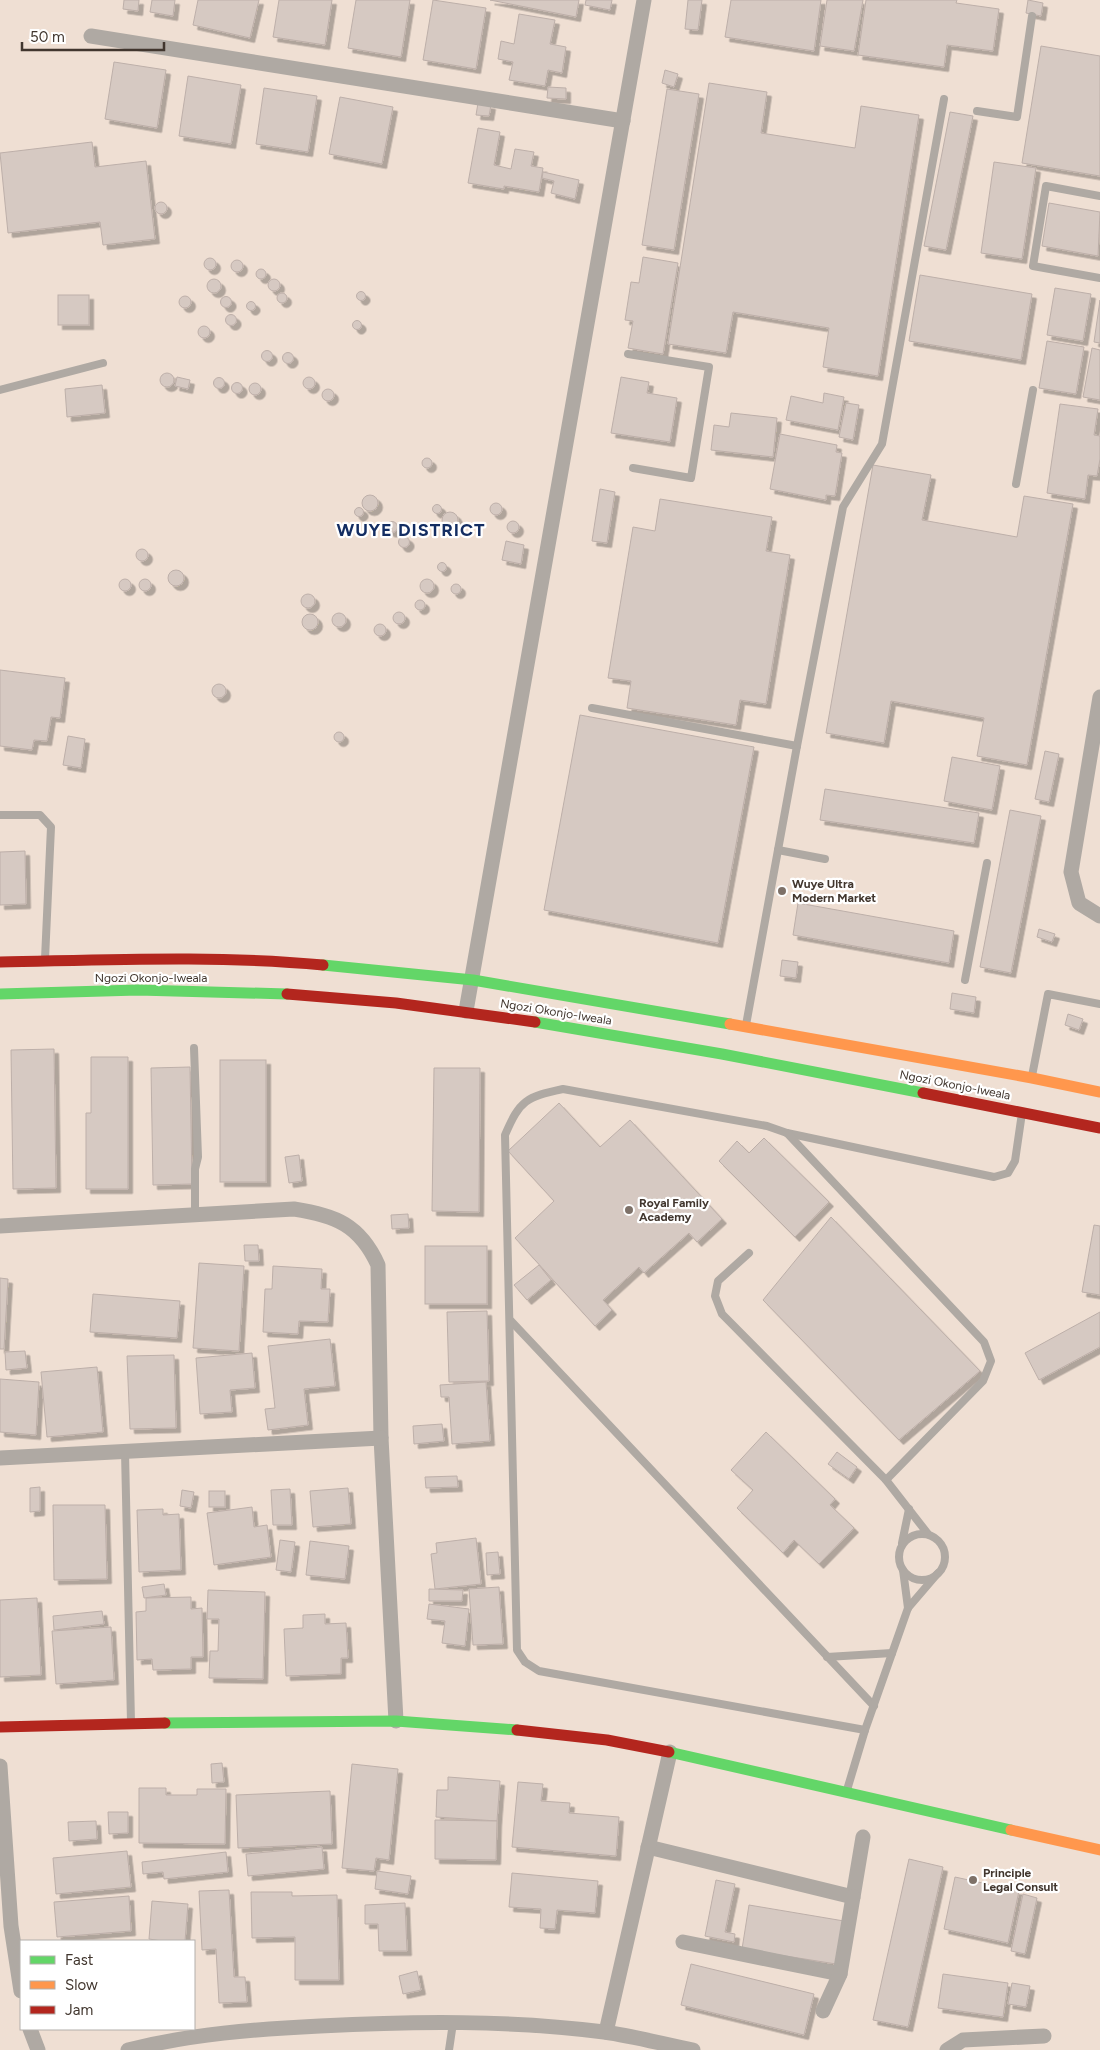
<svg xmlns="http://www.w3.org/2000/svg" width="1100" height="2050" font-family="Figtree,sans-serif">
	<defs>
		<filter id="shadow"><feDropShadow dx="4.5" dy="4.5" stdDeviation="0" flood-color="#0004"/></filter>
	</defs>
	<rect width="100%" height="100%" fill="#efdfd3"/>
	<!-- building -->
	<g fill="#d6c9c2" stroke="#bdafa9" filter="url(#shadow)">
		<polygon points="124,0 139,0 138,11 123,9"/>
		<polygon points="152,0 175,0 173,16 150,12"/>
		<polygon points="198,0 259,0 250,38 193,25"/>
		<polygon points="279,0 332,0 325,45 273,37"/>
		<polygon points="356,0 410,0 401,57 348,48"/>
		<polygon points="433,0 486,8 476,69 423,60"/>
		<polygon points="490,0 579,0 576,17"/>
		<polygon points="586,0 612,0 610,10 585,5"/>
		<polygon points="688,0 702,0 698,30 685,29"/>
		<polygon points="731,0 821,0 814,51 725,37"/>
		<polygon points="827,0 863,0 854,51 820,46"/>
		<polygon points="866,0 957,0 956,3 999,9 993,51 947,45 944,67 858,55"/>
		<polygon points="1028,0 1043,3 1041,16 1026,13"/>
		<polygon points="519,14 555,20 550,44 566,47 562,73 548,70 545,86 509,80 513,62 498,59 501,41 514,44"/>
		<polygon points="1041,46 1100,56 1100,176 1022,163"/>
		<polygon points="114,62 166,70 157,128 105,119"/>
		<polygon points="665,70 678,74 674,87 662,83"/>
		<polygon points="188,76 241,85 231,144 179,136"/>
		<polygon points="709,83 767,92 761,133 855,148 861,106 919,115 878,376 823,367 829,328 733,312 726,353 668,344"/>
		<polygon points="548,87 566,88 566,99 547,98"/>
		<polygon points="264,88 317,96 308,152 256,144"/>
		<polygon points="667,89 699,94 674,250 642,245"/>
		<polygon points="340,97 393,107 382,164 329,154"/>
		<polygon points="478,103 491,105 489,116 476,115"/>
		<polygon points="950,112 973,116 946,250 924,246"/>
		<polygon points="478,128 500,132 494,165 511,169 515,149 534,152 531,166 543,168 539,192 504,186 504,189 468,183"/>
		<polygon points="92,142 95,167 146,161 155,239 103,245 100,222 8,233 0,153"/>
		<polygon points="994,162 1036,168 1022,259 981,253"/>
		<polygon points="543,172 579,180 575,199 551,193 554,181 542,178"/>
		<circle cx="161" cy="208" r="6"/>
		<polygon points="1049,203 1100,212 1098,256 1042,246"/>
		<polygon points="643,257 678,263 663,354 628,348 633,321 625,320 631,282 639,283"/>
		<circle cx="210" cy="264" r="6"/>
		<circle cx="237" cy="266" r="6"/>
		<circle cx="261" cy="274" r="5"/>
		<polygon points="920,275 1032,294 1021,360 909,341"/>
		<circle cx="274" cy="285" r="6"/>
		<circle cx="214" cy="286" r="7"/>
		<polygon points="1055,288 1091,294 1083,341 1047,335"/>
		<circle cx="361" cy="296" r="4.5"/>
		<circle cx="282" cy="298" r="5"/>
		<rect x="58" y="295" width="31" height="30"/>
		<circle cx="185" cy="302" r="6"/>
		<circle cx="226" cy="302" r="5.5"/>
		<polygon points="1100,300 1100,343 1094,342"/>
		<circle cx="251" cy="306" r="4.5"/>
		<circle cx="231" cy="320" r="5.5"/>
		<circle cx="357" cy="325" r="4.5"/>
		<circle cx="204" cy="332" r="6"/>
		<polygon points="1047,341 1084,347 1076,394 1039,388"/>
		<polygon points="1092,348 1100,350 1100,400 1083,397"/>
		<circle cx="267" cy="356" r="5.5"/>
		<circle cx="288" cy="358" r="5.5"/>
		<circle cx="167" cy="380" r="7"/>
		<circle cx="309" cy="383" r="6"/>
		<polygon points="177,377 190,380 188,389 175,386"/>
		<polygon points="621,377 649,382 647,393 677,398 670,442 611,433"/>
		<circle cx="219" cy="383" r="5.5"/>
		<circle cx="237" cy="388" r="5.5"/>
		<circle cx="255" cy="389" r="6"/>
		<polygon points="102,385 105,413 67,417 65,389"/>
		<circle cx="328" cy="395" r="6"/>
		<polygon points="824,393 844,397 838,430 786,420 791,396 823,403"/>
		<polygon points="846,403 859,405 853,440 839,437"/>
		<polygon points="1060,404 1098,409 1094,435 1100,436 1100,459 1097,476 1088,475 1085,499 1047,493"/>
		<polygon points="731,413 777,418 773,457 711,450 714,425 729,427"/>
		<polygon points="780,434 837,445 836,452 842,453 835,496 826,495 826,500 770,489"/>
		<circle cx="427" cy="463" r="5"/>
		<polygon points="873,465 931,475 922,520 1017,537 1024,496 1073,504 1027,765 977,756 984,718 891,701 884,743 826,733"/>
		<polygon points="600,489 615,492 607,543 592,541"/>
		<circle cx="370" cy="503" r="8"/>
		<polygon points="660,499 772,517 766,551 790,555 766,704 740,700 736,725 627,708 631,681 608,678 633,527 655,531"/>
		<circle cx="496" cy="509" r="6"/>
		<circle cx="437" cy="509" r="4.5"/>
		<circle cx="359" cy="512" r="4.5"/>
		<circle cx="450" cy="520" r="8"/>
		<circle cx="513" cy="527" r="6"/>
		<circle cx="392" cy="527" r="5.5"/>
		<circle cx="404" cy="542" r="5.5"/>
		<polygon points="506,541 524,545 521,564 502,560"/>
		<circle cx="142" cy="555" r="6"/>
		<circle cx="442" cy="567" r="4.5"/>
		<circle cx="176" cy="578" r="8"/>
		<circle cx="125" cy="585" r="6"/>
		<circle cx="145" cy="585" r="6"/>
		<circle cx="427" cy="586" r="7"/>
		<circle cx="456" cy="589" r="5"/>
		<circle cx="308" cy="601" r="7"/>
		<circle cx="420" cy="605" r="5"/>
		<circle cx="399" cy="618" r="6"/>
		<circle cx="339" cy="620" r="7"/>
		<circle cx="310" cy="622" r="8"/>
		<circle cx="380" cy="630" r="6"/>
		<polygon points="0,670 65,678 60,718 51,717 47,741 34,740 32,750 0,746"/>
		<circle cx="219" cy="691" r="7"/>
		<polygon points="580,715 754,747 718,943 544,910"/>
		<circle cx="339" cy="737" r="5"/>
		<polygon points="68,736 85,739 81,768 63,765"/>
		<polygon points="1045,751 1059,754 1049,802 1035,799"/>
		<polygon points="952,757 1000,766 992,810 944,801"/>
		<polygon points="825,789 979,813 974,843 820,820"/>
		<polygon points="1010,810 1041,816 1011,973 980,967"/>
		<polygon points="25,851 26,904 0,905 0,852"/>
		<polygon points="798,903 954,931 949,963 793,935"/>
		<polygon points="1039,929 1055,934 1052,942 1037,937"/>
		<polygon points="782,960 798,962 796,978 780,976"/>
		<polygon points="952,993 976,997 974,1013 950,1009"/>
		<polygon points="1068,1014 1083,1019 1079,1030 1065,1025"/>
		<polygon points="54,1049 56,1188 13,1189 11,1050"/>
		<polygon points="91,1057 128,1057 128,1189 86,1189 86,1113 91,1113"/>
		<rect x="220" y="1060" width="46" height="122"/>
		<polygon points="190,1067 192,1184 153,1185 151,1068"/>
		<polygon points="434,1068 480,1068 479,1212 432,1211"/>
		<polygon points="559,1103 600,1147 630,1120 722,1219 697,1242 689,1233 644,1273 639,1267 603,1300 612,1310 595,1326 515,1238 554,1201 508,1151"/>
		<polygon points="764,1138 829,1202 795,1237 719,1161 737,1141 749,1153"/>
		<polygon points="299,1155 302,1181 289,1183 285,1157"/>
		<polygon points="408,1214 409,1228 392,1229 391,1215"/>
		<polygon points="831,1217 980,1371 899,1440 763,1300"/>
		<polygon points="1094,1225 1100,1226 1100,1295 1082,1292"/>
		<polygon points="244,1245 258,1245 259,1261 245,1261"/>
		<rect x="425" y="1246" width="62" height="58"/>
		<polygon points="199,1263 244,1266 239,1351 193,1348"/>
		<polygon points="539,1265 551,1280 527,1300 514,1285"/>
		<polygon points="273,1266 322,1269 321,1289 330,1289 328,1322 299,1321 298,1334 263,1332 265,1289 272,1289"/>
		<polygon points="0,1278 8,1279 4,1349 0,1349"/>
		<polygon points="93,1294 180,1301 177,1338 90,1332"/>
		<polygon points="487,1311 489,1381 449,1382 447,1312"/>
		<polygon points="1100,1312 1100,1347 1039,1380 1025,1353"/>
		<polygon points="330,1339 335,1386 304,1389 308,1425 268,1430 265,1409 275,1408 268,1346"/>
		<polygon points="25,1351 27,1368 6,1370 5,1352"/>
		<polygon points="252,1353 255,1388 230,1390 232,1412 200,1414 196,1358"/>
		<polygon points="174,1355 176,1428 130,1429 127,1356"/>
		<polygon points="97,1367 103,1432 47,1437 41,1372"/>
		<polygon points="0,1379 39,1382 36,1435 0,1432"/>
		<polygon points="486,1382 490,1441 452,1444 449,1397 441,1397 440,1385"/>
		<polygon points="442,1424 444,1441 414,1444 413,1426"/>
		<polygon points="766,1432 835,1499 830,1505 854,1528 819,1564 794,1540 783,1553 737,1508 753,1490 731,1470"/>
		<polygon points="837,1452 857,1467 849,1479 828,1464"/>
		<polygon points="457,1476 458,1487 426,1488 425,1477"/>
		<polygon points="40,1487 40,1511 30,1512 30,1488"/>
		<polygon points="348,1488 351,1524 313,1527 310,1491"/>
		<polygon points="290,1489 292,1525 273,1525 271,1490"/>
		<polygon points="182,1490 194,1492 191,1508 180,1506"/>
		<rect x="209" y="1491" width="16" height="16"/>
		<polygon points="53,1505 105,1505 107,1579 54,1580"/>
		<polygon points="252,1507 254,1527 267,1525 271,1557 214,1565 207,1513"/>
		<polygon points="163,1509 163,1515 179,1514 181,1570 139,1572 137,1510"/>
		<polygon points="476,1538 481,1584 435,1589 431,1554 437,1553 436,1543"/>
		<polygon points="280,1540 295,1542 291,1572 276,1570"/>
		<polygon points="310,1541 349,1546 345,1579 306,1575"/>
		<polygon points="498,1552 500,1574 487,1575 486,1553"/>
		<polygon points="164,1584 166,1595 144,1598 142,1587"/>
		<polygon points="499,1587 503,1644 473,1645 469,1589"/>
		<polygon points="429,1589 463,1590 462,1601 429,1601"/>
		<polygon points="208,1590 265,1592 263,1679 209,1678 210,1651 218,1651 219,1619 207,1619"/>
		<polygon points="191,1597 191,1609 202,1608 203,1657 191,1657 191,1669 153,1670 152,1659 137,1660 136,1612 146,1611 146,1598"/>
		<polygon points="37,1598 41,1675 0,1677 0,1600"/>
		<polygon points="429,1604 469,1609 465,1646 442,1643 445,1621 427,1619"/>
		<polygon points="102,1611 104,1624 54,1630 53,1616"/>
		<polygon points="325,1614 325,1624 346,1623 348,1658 341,1658 341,1674 286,1676 284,1629 303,1628 303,1615"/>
		<polygon points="111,1627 114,1680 56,1684 52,1631"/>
		<polygon points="222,1763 224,1782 212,1783 211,1764"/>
		<polygon points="352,1764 398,1769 389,1860 376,1858 374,1871 342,1868"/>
		<polygon points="448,1777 500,1781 497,1821 436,1817 437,1790 448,1790"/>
		<polygon points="518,1782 543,1784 541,1801 570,1803 569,1813 619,1817 616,1856 512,1847"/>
		<polygon points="139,1788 166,1788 166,1795 197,1795 197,1789 226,1789 225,1844 139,1843"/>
		<polygon points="330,1791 332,1844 238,1848 236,1795"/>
		<polygon points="108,1812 128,1812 128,1833 109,1834"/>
		<polygon points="435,1820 497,1821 496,1860 435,1859"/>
		<polygon points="96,1821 97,1839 69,1841 68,1822"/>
		<polygon points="322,1847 324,1869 248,1876 246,1854"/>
		<polygon points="127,1851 131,1887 56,1894 53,1858"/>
		<polygon points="226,1852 228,1872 164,1879 163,1872 143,1874 142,1862"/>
		<polygon points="909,1859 943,1867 908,2027 873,2020"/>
		<polygon points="377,1871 411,1876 408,1894 375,1889"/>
		<polygon points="512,1873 598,1881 595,1913 557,1910 555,1929 540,1928 541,1909 509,1907"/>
		<polygon points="955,1877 1019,1891 1008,1943 944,1929"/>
		<polygon points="716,1880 735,1884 725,1932 735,1934 734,1942 705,1936"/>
		<polygon points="229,1890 234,1977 245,1977 247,2002 219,2003 216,1949 202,1950 199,1891"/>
		<polygon points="251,1892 292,1892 292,1896 337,1895 339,1980 295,1980 295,1937 252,1938"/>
		<polygon points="1023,1894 1037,1898 1025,1954 1011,1951"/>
		<polygon points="129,1896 131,1931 57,1937 54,1902"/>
		<polygon points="152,1901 188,1904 185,1941 162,1941 149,1939"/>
		<polygon points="405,1903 407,1951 379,1951 378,1924 365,1924 365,1905"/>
		<polygon points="749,1905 844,1921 836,1964 742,1949"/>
		<polygon points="691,1964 814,1994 804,2035 681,2005"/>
		<polygon points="417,1971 421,1990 403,1994 399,1976"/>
		<polygon points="943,1974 1008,1983 1003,2017 938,2008"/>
		<polygon points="1012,1983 1030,1986 1026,2007 1008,2004"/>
	</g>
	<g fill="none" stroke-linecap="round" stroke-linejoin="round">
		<!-- lane -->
		<g stroke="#afa9a3" stroke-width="8">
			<polyline points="977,111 1017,117 1032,16"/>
			<polyline points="1100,196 1046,186 1033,266 1100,278"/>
			<polyline points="628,354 709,367 691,478 633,468"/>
			<polyline points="0,390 103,363"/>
			<polyline points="1016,484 1033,390"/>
			<polyline points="592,708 797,746"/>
			<polyline points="0,815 40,815 51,827 45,959"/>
			<polyline points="778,850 825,859"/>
			<polyline points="965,980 987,863"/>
			<polyline points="746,1025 797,746 843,507 882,444 944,99"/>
			<polyline points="194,1048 198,1157 195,1169 195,1215"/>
			<polyline points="1032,1076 1048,994 1100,1004"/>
			<polyline points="787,1133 994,1177 1008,1173 1015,1161 1022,1113"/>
			<polyline points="749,1253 718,1281 715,1296 722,1314 886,1480 928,1534"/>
			<polyline points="511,1321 874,1706"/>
			<polyline points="125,1452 131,1722"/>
			<circle cx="922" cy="1557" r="23"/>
			<polyline points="902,1543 909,1509"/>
			<polyline points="903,1570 908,1608"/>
			<polyline points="827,1657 892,1653"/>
			<path d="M865,1730L539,1671L525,1662L517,1650L505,1135C520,1100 526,1097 563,1089L767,1126L787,1133L984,1342L991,1361L983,1381L886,1480"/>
			<polyline points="847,1790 865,1730 908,1608 938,1573"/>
			<polyline points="449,2050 453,2023"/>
		</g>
		<!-- street -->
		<g stroke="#afa9a3" stroke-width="15">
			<polyline points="91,36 623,121"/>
			<polyline points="1100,697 1071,872 1079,903 1100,916"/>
			<polyline points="466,1011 644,0"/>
			<path d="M0,1226L294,1209C335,1215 360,1225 378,1265L381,1438L396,1721"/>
			<polyline points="0,1458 381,1438"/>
			<polyline points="0,1766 11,1926 21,1991"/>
			<polyline points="648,1847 853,1897 863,1837"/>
			<polyline points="683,1942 840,1974"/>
			<polyline points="823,2011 840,1974 853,1897"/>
			<polyline points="30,2029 38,2050"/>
			<polyline points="606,2032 670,1752"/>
			<path d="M128,2050C191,2034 256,2029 320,2026C415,2021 509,2020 604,2032C633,2036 663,2044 693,2050"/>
			<polyline points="947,2050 963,2040 1044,2036"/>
		</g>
		<!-- fast -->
		<g stroke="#63d668" stroke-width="11">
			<polyline points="323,965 473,980 730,1024"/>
			<polyline points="0,994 138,990 287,994"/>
			<polyline points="535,1022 722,1054 923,1093"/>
			<polyline points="165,1723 396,1721 517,1730"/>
			<polyline points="669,1752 1011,1830"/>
		</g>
		<!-- slow -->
		<g stroke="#ff974d" stroke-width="11">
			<polyline points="730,1024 1032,1078 1100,1092"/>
			<polyline points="1011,1830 1100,1850"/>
		</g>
		<!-- jam -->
		<g stroke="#b3261e" stroke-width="11">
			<path d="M0,962C108,960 216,955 323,965"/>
			<polyline points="287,994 396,1003 535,1022"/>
			<polyline points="923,1093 1100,1128"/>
			<polyline points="0,1727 165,1723"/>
			<polyline points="517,1730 607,1740 669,1752"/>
		</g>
	</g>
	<!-- markers -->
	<g fill="#7e7168" stroke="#fff" stroke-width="2">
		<circle cx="782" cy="891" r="5"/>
		<circle cx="629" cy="1210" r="5"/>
		<circle cx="973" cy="1880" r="5"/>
	</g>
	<g text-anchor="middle" stroke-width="4.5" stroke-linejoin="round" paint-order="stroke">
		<!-- poi labels -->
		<g font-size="12" font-weight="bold" fill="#41362e" stroke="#fff" text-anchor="start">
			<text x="792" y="888">Wuye Ultra<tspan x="792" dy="14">Modern Market</tspan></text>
			<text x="639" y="1207">Royal Family<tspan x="639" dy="14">Academy</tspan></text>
			<text x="983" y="1877">Principle<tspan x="983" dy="14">Legal Consult</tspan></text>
		</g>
		<!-- street labels -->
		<g font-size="12" fill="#41362e" stroke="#fff">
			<text x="151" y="982">Ngozi Okonjo-Iweala</text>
			<text transform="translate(556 1012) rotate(9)" y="4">Ngozi Okonjo-Iweala</text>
			<text transform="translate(955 1085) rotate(11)" y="4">Ngozi Okonjo-Iweala</text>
		</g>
		<!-- district labels -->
		<g font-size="18" font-weight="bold" letter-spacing="1" fill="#132d62" stroke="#fff">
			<text x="411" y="536">WUYE DISTRICT</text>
		</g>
	</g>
	<!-- legend -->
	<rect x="20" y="1940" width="175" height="90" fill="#ffffff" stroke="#b3afab"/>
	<rect x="30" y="1956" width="25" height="8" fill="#63d668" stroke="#b3afab"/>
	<text x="65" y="1965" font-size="15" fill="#41362e">Fast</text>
	<rect x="30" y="1981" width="25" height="8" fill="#ff974d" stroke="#b3afab"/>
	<text x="65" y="1990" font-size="15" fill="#41362e">Slow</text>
	<rect x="30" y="2006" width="25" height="8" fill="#b3261e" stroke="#b3afab"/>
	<text x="65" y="2015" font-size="15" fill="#41362e">Jam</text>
	<!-- scale -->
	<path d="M22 42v8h142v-8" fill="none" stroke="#41362e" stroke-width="2.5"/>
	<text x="30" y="42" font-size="15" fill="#41362e" stroke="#ffffff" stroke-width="4" paint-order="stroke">50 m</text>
</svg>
